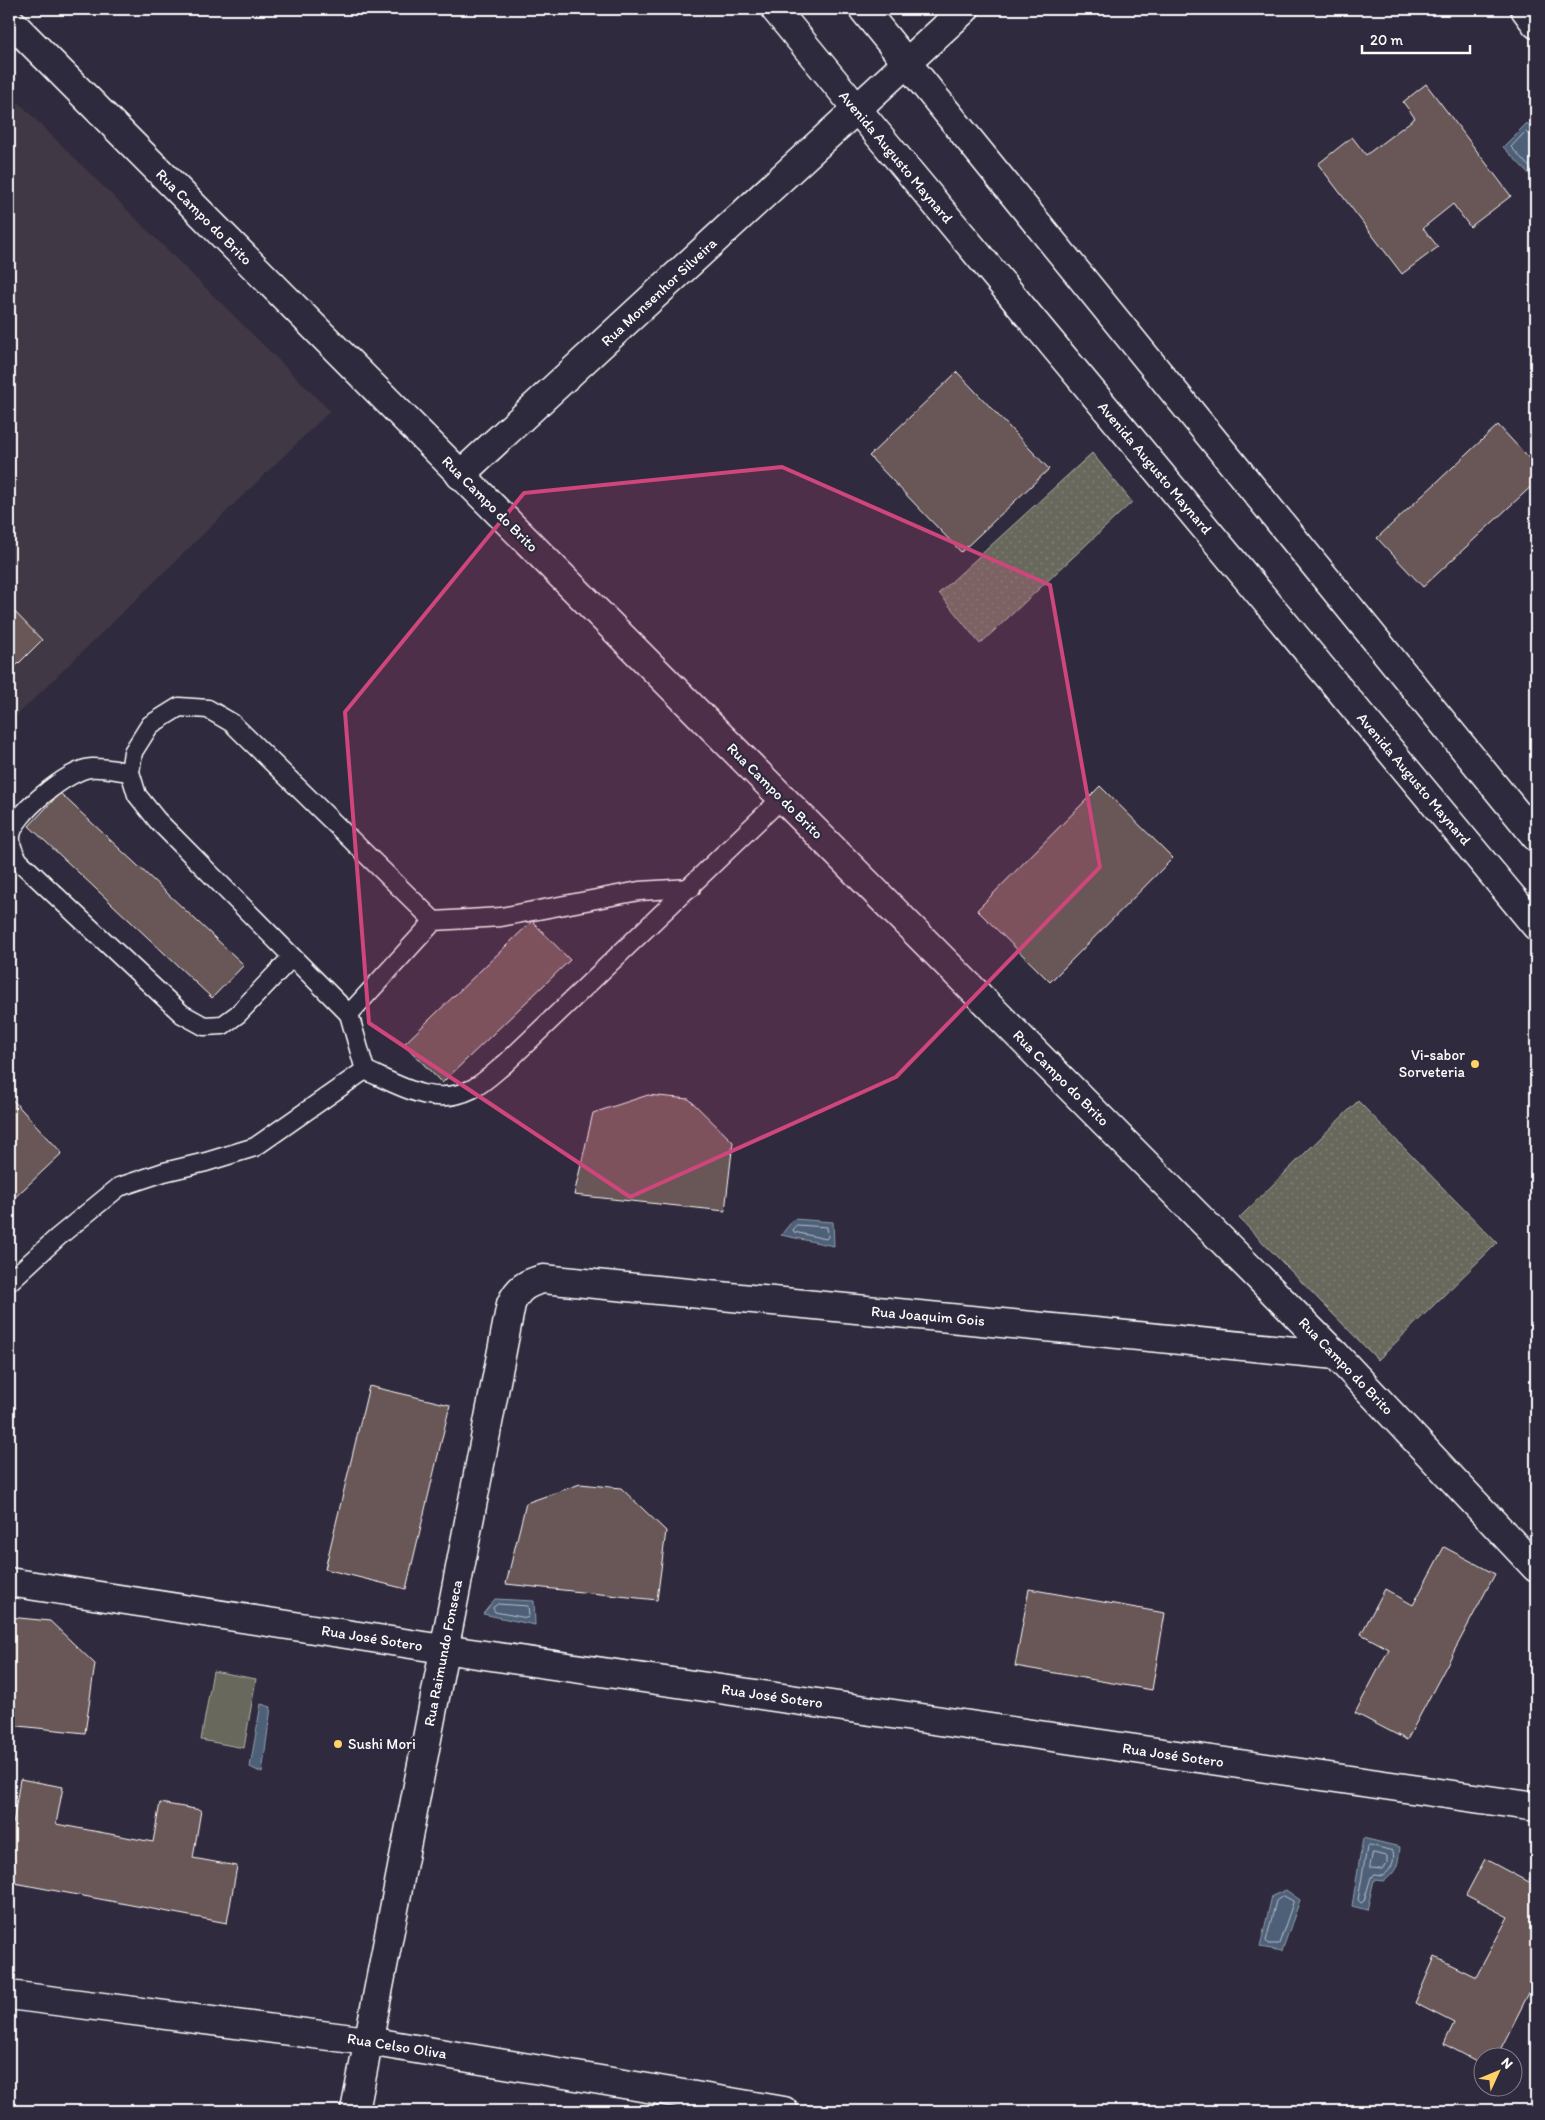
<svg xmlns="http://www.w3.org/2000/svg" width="1545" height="2120" font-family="Itim,sans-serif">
	<defs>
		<pattern id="grass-dots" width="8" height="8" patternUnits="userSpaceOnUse" patternTransform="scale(1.25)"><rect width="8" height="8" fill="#67695b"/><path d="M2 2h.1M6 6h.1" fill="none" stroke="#7e8074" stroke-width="1.8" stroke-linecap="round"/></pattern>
	</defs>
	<rect width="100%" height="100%" fill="#2f2a3d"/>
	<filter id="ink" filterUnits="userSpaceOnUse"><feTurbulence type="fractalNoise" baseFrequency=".02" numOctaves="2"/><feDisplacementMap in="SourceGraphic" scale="10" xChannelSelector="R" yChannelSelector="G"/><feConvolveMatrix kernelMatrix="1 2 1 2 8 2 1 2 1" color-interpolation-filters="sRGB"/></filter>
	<g filter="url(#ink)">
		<!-- built -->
		<polygon fill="#403844" points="9,93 330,411 9,723"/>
		<!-- grass -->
		<g fill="url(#grass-dots)" stroke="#b3b4ad">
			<polygon points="1092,453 1132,502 980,644 939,593"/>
			<polygon points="1358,1101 1497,1243 1378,1360 1239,1218"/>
		</g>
		<!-- green -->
		<polygon fill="#67695b" stroke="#b3b4ad" points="213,1671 256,1679 244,1748 201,1740"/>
		<!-- water -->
		<g fill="#4d6078" stroke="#94a0ae">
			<polygon points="1527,123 1536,136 1536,181 1503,147"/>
			<polygon points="794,1219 833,1222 834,1246 781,1235"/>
			<polygon points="495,1599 534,1601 535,1625 483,1614"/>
			<polygon points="261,1704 271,1707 262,1773 250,1767"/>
			<path d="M1363,1838L1400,1847C1398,1864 1398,1871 1384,1881L1374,1880L1367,1910L1352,1906Z"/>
			<polygon points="1286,1890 1300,1900 1282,1951 1260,1947 1272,1896"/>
		</g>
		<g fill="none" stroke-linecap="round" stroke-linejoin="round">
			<!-- shore -->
			<g stroke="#b8bfc9" stroke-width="1">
				<polyline points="1536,138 1525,132 1511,147 1536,174"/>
				<polygon points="797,1225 827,1227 828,1237 826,1239 794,1232 793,1229"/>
				<polygon points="498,1604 528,1606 529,1616 527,1618 495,1612 493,1608"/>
				<path d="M1370,1845L1393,1851C1395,1861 1392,1869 1383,1876L1374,1875L1371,1877L1364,1901L1361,1903L1358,1900L1367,1847Z"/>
				<polygon points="1373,1853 1387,1856 1387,1863 1382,1869 1370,1868"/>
				<polygon points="1284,1896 1293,1901 1293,1903 1279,1944 1268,1944 1266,1941 1276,1901"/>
			</g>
		</g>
		<!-- building -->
		<g fill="#695756" stroke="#fff">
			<polygon points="1426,84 1511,196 1470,227 1453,204 1423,228 1438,247 1402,274 1318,164 1352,137 1366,155 1415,118 1403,102"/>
			<polygon points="957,372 1049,469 961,552 869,456"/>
			<polygon points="1498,425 1536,466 1536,482 1423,587 1377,538"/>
			<polygon points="9,606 42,640 9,673"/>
			<polygon points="1100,786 1173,858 1050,982 977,910"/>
			<polygon points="60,793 244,965 212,998 29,826"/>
			<polygon points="532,921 570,960 442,1083 404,1044"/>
			<polygon points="648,1095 689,1099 733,1142 725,1211 574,1195 593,1113"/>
			<polygon points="9,1096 62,1153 9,1203"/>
			<polygon points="369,1386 450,1405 406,1589 325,1569"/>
			<polygon points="580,1484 621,1488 666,1531 657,1600 506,1584 526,1503"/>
			<polygon points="1444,1547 1495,1574 1407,1740 1355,1713 1389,1649 1361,1634 1385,1589 1413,1605"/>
			<polygon points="1029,1589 1165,1613 1152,1690 1015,1666"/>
			<polygon points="9,1617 50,1621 95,1664 85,1733 9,1725"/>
			<polygon points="20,1779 63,1787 56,1824 153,1842 160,1803 201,1810 193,1858 237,1866 227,1923 9,1882 9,1823 13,1824"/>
			<polygon points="1485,1859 1528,1882 1536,1867 1536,1979 1496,2058 1482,2058 1482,2064 1444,2044 1454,2023 1415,2003 1435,1957 1476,1977 1508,1917 1466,1895"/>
		</g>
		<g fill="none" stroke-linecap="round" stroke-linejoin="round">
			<defs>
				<g id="lane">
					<path d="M130,772C118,771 104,767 91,768C70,769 13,814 11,836C10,846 14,853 19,861L182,1014L204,1026L223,1025L238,1014L292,957"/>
					<polyline points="349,1014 157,820 137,795 130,772 133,752 150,725 179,707 208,709 232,723 434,921"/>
					<polyline points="365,1070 349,1014 434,921 501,917 639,891 691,888"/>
					<path d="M9,1282L58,1237L119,1187L164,1172L206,1162L255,1147L365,1070C400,1086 434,1108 472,1089C484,1083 495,1072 506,1063L782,798"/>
				</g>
				<g id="street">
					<polyline points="1525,9 1536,24"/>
					<polyline points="9,20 1336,1355 1536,1568"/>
					<polyline points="460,475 965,9"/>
					<polyline points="9,1582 443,1649 1536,1807"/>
					<polyline points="9,1995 368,2041 784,2111"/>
					<path d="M355,2111L511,1304C518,1288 527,1283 543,1279L1336,1355"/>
				</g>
				<g id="secondary">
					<polyline points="775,9 857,109 1536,926"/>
					<polyline points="863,9 1536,837"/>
				</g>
			</defs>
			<!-- lane casing -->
			<use href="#lane" stroke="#fff" stroke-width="21"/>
			<!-- street casing -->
			<use href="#street" stroke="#fff" stroke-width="31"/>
			<!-- secondary casing -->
			<use href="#secondary" stroke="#fff" stroke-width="31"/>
			<!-- lane -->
			<use href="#lane" stroke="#2f2a3d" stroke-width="18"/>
			<!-- street -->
			<use href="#street" stroke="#2f2a3d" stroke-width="28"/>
			<!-- secondary -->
			<use href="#secondary" stroke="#2f2a3d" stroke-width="28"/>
		</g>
	</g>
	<!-- marked area -->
	<path fill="#ce467c" fill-opacity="0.2" stroke="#ce467c" stroke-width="4" stroke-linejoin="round" d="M782,467L1050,585L1100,867L896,1077L630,1197L369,1023L345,712L524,493Z"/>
	<!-- markers -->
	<g fill="#ffd166" stroke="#2f2a3d" stroke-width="2">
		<circle cx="1475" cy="1064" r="5"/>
		<circle cx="338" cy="1744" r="5"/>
	</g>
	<g text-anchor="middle" stroke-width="4.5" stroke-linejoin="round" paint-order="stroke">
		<!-- street labels -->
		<g font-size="15" fill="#fff" stroke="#2f2a3d">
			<text transform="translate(896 157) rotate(50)" y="5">Avenida Augusto Maynard</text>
			<text transform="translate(204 217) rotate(45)" y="5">Rua Campo do Brito</text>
			<text transform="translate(659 292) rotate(-43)" y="5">Rua Monsenhor Silveira</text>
			<text transform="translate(1155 468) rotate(50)" y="5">Avenida Augusto Maynard</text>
			<text transform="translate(490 504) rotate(45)" y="5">Rua Campo do Brito</text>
			<text transform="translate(1414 779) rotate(50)" y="5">Avenida Augusto Maynard</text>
			<text transform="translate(775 791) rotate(45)" y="5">Rua Campo do Brito</text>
			<text transform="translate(1061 1078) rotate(45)" y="5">Rua Campo do Brito</text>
			<text transform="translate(928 1316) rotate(5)" y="5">Rua Joaquim Gois</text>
			<text transform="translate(1346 1366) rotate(46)" y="5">Rua Campo do Brito</text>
			<text transform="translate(372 1638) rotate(9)" y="5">Rua José Sotero</text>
			<text transform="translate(443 1653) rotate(-79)" y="5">Rua Raimundo Fonseca</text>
			<text transform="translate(772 1696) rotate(8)" y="5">Rua José Sotero</text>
			<text transform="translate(1173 1755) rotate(8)" y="5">Rua José Sotero</text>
			<text transform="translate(397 2046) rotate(9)" y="5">Rua Celso Oliva</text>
		</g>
		<!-- poi labels -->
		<g font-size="15" fill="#fff" stroke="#2f2a3d" text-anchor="end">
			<text x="1465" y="1060">Vi-sabor<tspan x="1465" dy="17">Sorveteria</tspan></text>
			<text x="348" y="1749" text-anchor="start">Sushi Mori</text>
		</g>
	</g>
	<!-- margin -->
	<rect width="1545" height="2120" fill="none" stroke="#2f2a3d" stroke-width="30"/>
	<rect x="15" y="15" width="1515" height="2090" fill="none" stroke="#fff" stroke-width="2" filter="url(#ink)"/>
	<!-- north arrow -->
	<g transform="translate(1498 2072) rotate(46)"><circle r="24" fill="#2f2a3d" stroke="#827f8b"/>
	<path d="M0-4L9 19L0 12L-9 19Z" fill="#ffd166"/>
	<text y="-8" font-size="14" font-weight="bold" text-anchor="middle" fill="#ffffff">N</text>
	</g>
	<!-- scale -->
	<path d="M1362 45v8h108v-8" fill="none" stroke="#ffffff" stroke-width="2.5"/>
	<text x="1370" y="45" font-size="15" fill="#ffffff" stroke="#2f2a3d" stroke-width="4" paint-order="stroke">20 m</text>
</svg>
